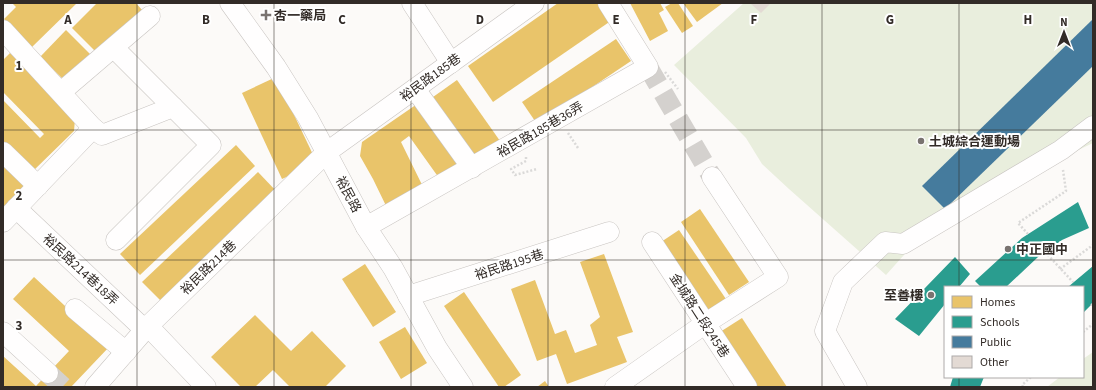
<svg xmlns="http://www.w3.org/2000/svg" width="1096" height="390" font-family="'Source Sans 3','Noto Sans TC',sans-serif">
	<rect width="100%" height="100%" fill="#fcfaf8"/>
	<!-- green -->
	<g fill="#e9eedd">
		<polygon points="744,3 1093,3 1093,143 1051,163 921,236 886,275 789,189 762,164 746,138 674,65"/>
		<polygon points="1093,352 1093,387 1047,387 1060,377 1083,377 1083,359"/>
	</g>
	<!-- homes -->
	<g fill="#e9c46a">
		<polygon points="12,3 77,3 32,47 4,19 16,7"/>
		<polygon points="97,3 136,3 142,10 98,54 72,28"/>
		<polygon points="558,3 609,3 618,16 493,102 468,66"/>
		<polygon points="630,3 660,3 664,10 659,13 668,31 650,41"/>
		<polygon points="672,3 678,3 693,26 682,33 665,7"/>
		<polygon points="683,3 723,3 697,22"/>
		<polygon points="66,30 91,55 65,81 40,57"/>
		<polygon points="616,39 631,61 537,124 522,102"/>
		<polygon points="10,53 75,119 74,131 32,172 3,142 3,100 40,138 44,134 3,92 3,60"/>
		<polygon points="276,77 317,163 282,179 242,93"/>
		<polygon points="457,80 505,148 481,165 433,97"/>
		<polygon points="420,102 467,169 444,185 409,136 401,142 428,197 390,214 373,179 360,156 362,142"/>
		<polygon points="236,145 255,166 140,275 120,254"/>
		<polygon points="3,157 29,182 3,209"/>
		<polygon points="258,172 278,193 162,302 142,282"/>
		<polygon points="700,209 749,282 729,295 681,222"/>
		<polygon points="679,230 728,302 706,317 658,244"/>
		<polygon points="604,254 633,332 617,337 627,362 567,384 556,354 537,361 511,289 535,280 555,334 566,330 575,353 597,345 590,325 600,317 580,262"/>
		<polygon points="365,264 396,312 373,327 342,279"/>
		<polygon points="34,277 109,347 71,387 3,387 3,356 36,386 69,351 13,299"/>
		<polygon points="464,292 521,375 504,387 499,387 444,306"/>
		<polygon points="255,315 291,351 312,331 346,366 325,387 290,387 273,370 255,387 241,387 211,357"/>
		<polygon points="742,318 787,387 756,387 720,332"/>
		<polygon points="405,327 427,363 401,379 379,342"/>
		<polygon points="545,381 549,387 537,387"/>
	</g>
	<!-- schools -->
	<g fill="#2a9d8f">
		<polygon points="1078,202 1089,228 1062,240 1045,252 1038,257 1006,287 981,287 975,281 1022,238"/>
		<polygon points="955,257 970,274 959,287 945,287 945,304 919,336 895,319"/>
		<polygon points="1093,266 1093,303 1083,313 1083,287 1068,287"/>
		<polygon points="953,377 984,377 980,387 950,387"/>
	</g>
	<!-- public -->
	<polygon fill="#457b9d" points="1093,19 1093,66 945,209 922,186"/>
	<!-- building -->
	<polygon fill="#e3dad4" points="752,3 771,3 761,13 751,4"/>
	<g fill="none" stroke-linecap="round" stroke-linejoin="round">
		<!-- minor-tunnel -->
		<g stroke="#d4d1ce" stroke-width="20" stroke-dasharray="20 10" stroke-linecap="butt">
			<polyline points="648,67 712,177"/>
			<polyline points="48,373 63,387"/>
		</g>
		<defs>
			<g id="minor">
				<polyline points="230,3 276,67 308,118 366,227 393,268 437,348 463,387"/>
				<polyline points="412,3 451,63"/>
				<polyline points="3,30 93,128 102,135 173,107 211,145 116,240"/>
				<polyline points="114,48 173,107"/>
				<polyline points="415,89 472,168"/>
				<polyline points="61,92 150,16"/>
				<polyline points="3,152 38,186"/>
				<polyline points="16,208 145,330"/>
				<polyline points="3,222 93,128"/>
				<polyline points="366,227 648,67 608,3"/>
				<polyline points="652,242 747,387"/>
				<polyline points="408,296 609,232"/>
				<polyline points="75,309 126,352"/>
				<polyline points="148,326 206,387"/>
				<polyline points="3,332 48,373"/>
				<polyline points="95,387 148,326 327,152 534,3"/>
				<polyline points="615,387 706,323 778,277 712,177"/>
				<polyline points="857,387 825,331 843,282 885,242 903,244 1061,150 1093,126"/>
			</g>
		</defs>
		<!-- minor casing -->
		<use href="#minor" stroke="#c8c4c1" stroke-width="21"/>
		<!-- path -->
		<g stroke="#dad9d8" stroke-width="2.5" stroke-dasharray="2 2" stroke-linecap="butt">
			<polyline points="665,72 678,89"/>
			<polyline points="568,133 578,148"/>
			<polyline points="526,157 526,161 511,169 515,175 537,169"/>
			<polyline points="1028,234 1018,223 1066,191 1063,170"/>
			<polyline points="1045,252 1073,282"/>
			<polyline points="1060,269 1093,245"/>
			<polyline points="1091,304 1093,306"/>
			<polyline points="1083,332 1093,324"/>
			<polyline points="1023,387 1022,385 1031,377"/>
		</g>
		<!-- minor -->
		<use href="#minor" stroke="#fffefe" stroke-width="20"/>
	</g>
	<!-- grid -->
	<path fill="none" stroke="#322b27" stroke-width="1" stroke-opacity="0.55" d="M137,3V387M274,3V387M411,3V387M548,3V387M685,3V387M822,3V387M959,3V287M3,130H1093M3,260H1093M959,377V387"/>
	<!-- markers -->
	<g fill="#797370" stroke="#fff" stroke-width="1.5">
		<path d="M264 9h4v4h4v4h-4v4h-4v-4h-4v-4h4z"/>
		<circle cx="921" cy="141" r="4"/>
		<circle cx="1008" cy="249" r="4"/>
		<circle cx="931" cy="295" r="4"/>
	</g>
	<g text-anchor="middle" stroke-width="4" stroke-linejoin="round" paint-order="stroke">
		<!-- poi labels -->
		<g font-size="13" font-weight="bold" fill="#322b27" stroke="#fff" text-anchor="start">
			<text x="274" y="20">杏一藥局</text>
			<text x="929" y="146">土城綜合運動場</text>
			<text x="1016" y="254">中正國中</text>
			<text x="923" y="300" text-anchor="end">至善樓</text>
		</g>
		<!-- street labels -->
		<g font-size="13" fill="#322b27" stroke="#fff">
			<text transform="translate(430 77) rotate(-36)" y="5">裕民路185巷</text>
			<text transform="translate(540 129) rotate(-30)" y="5">裕民路185巷36弄</text>
			<text transform="translate(349 194) rotate(62)" y="5">裕民路</text>
			<text transform="translate(509 264) rotate(-18)" y="5">裕民路195巷</text>
			<text transform="translate(208 267) rotate(-44)" y="5">裕民路214巷</text>
			<text transform="translate(81 269) rotate(43)" y="5">裕民路214巷18弄</text>
			<text transform="translate(700 315) rotate(57)" y="5">金城路二段245巷</text>
		</g>
	</g>
	<g font-size="13" text-anchor="middle" font-weight="bold" fill="#322b27" stroke="#fff" stroke-width="4" stroke-linejoin="round" paint-order="stroke">
		<text x="68" y="24">A</text>
		<text x="206" y="24">B</text>
		<text x="342" y="24">C</text>
		<text x="480" y="24">D</text>
		<text x="616" y="24">E</text>
		<text x="754" y="24">F</text>
		<text x="890" y="24">G</text>
		<text x="1028" y="24">H</text>
		<text x="19" y="70">1</text>
		<text x="19" y="200">2</text>
		<text x="19" y="330">3</text>
	</g>
	<!-- border -->
	<rect width="1096" height="390" fill="none" stroke="#322b27" stroke-width="8"/>
	<!-- legend -->
	<rect x="944" y="286" width="140" height="92" fill="#ffffff" stroke="#adaaa9"/>
	<rect x="952" y="296" width="20" height="12" fill="#e9c46a" stroke="#adaaa9"/>
	<text x="980" y="306" font-size="12" fill="#322b27">Homes</text>
	<rect x="952" y="316" width="20" height="12" fill="#2a9d8f" stroke="#adaaa9"/>
	<text x="980" y="326" font-size="12" fill="#322b27">Schools</text>
	<rect x="952" y="336" width="20" height="12" fill="#457b9d" stroke="#adaaa9"/>
	<text x="980" y="346" font-size="12" fill="#322b27">Public</text>
	<rect x="952" y="356" width="20" height="12" fill="#e3dad4" stroke="#adaaa9"/>
	<text x="980" y="366" font-size="12" fill="#322b27">Other</text>
	<!-- north arrow -->
	<g transform="translate(1064 32)" stroke="#ffffff" stroke-width="3" paint-order="stroke">
	<path d="M0-3L7 15L0 10L-7 15Z" fill="#322b27"/>
	<text y="-6" font-size="11" font-weight="bold" text-anchor="middle" fill="#322b27">N</text>
	</g>
</svg>
